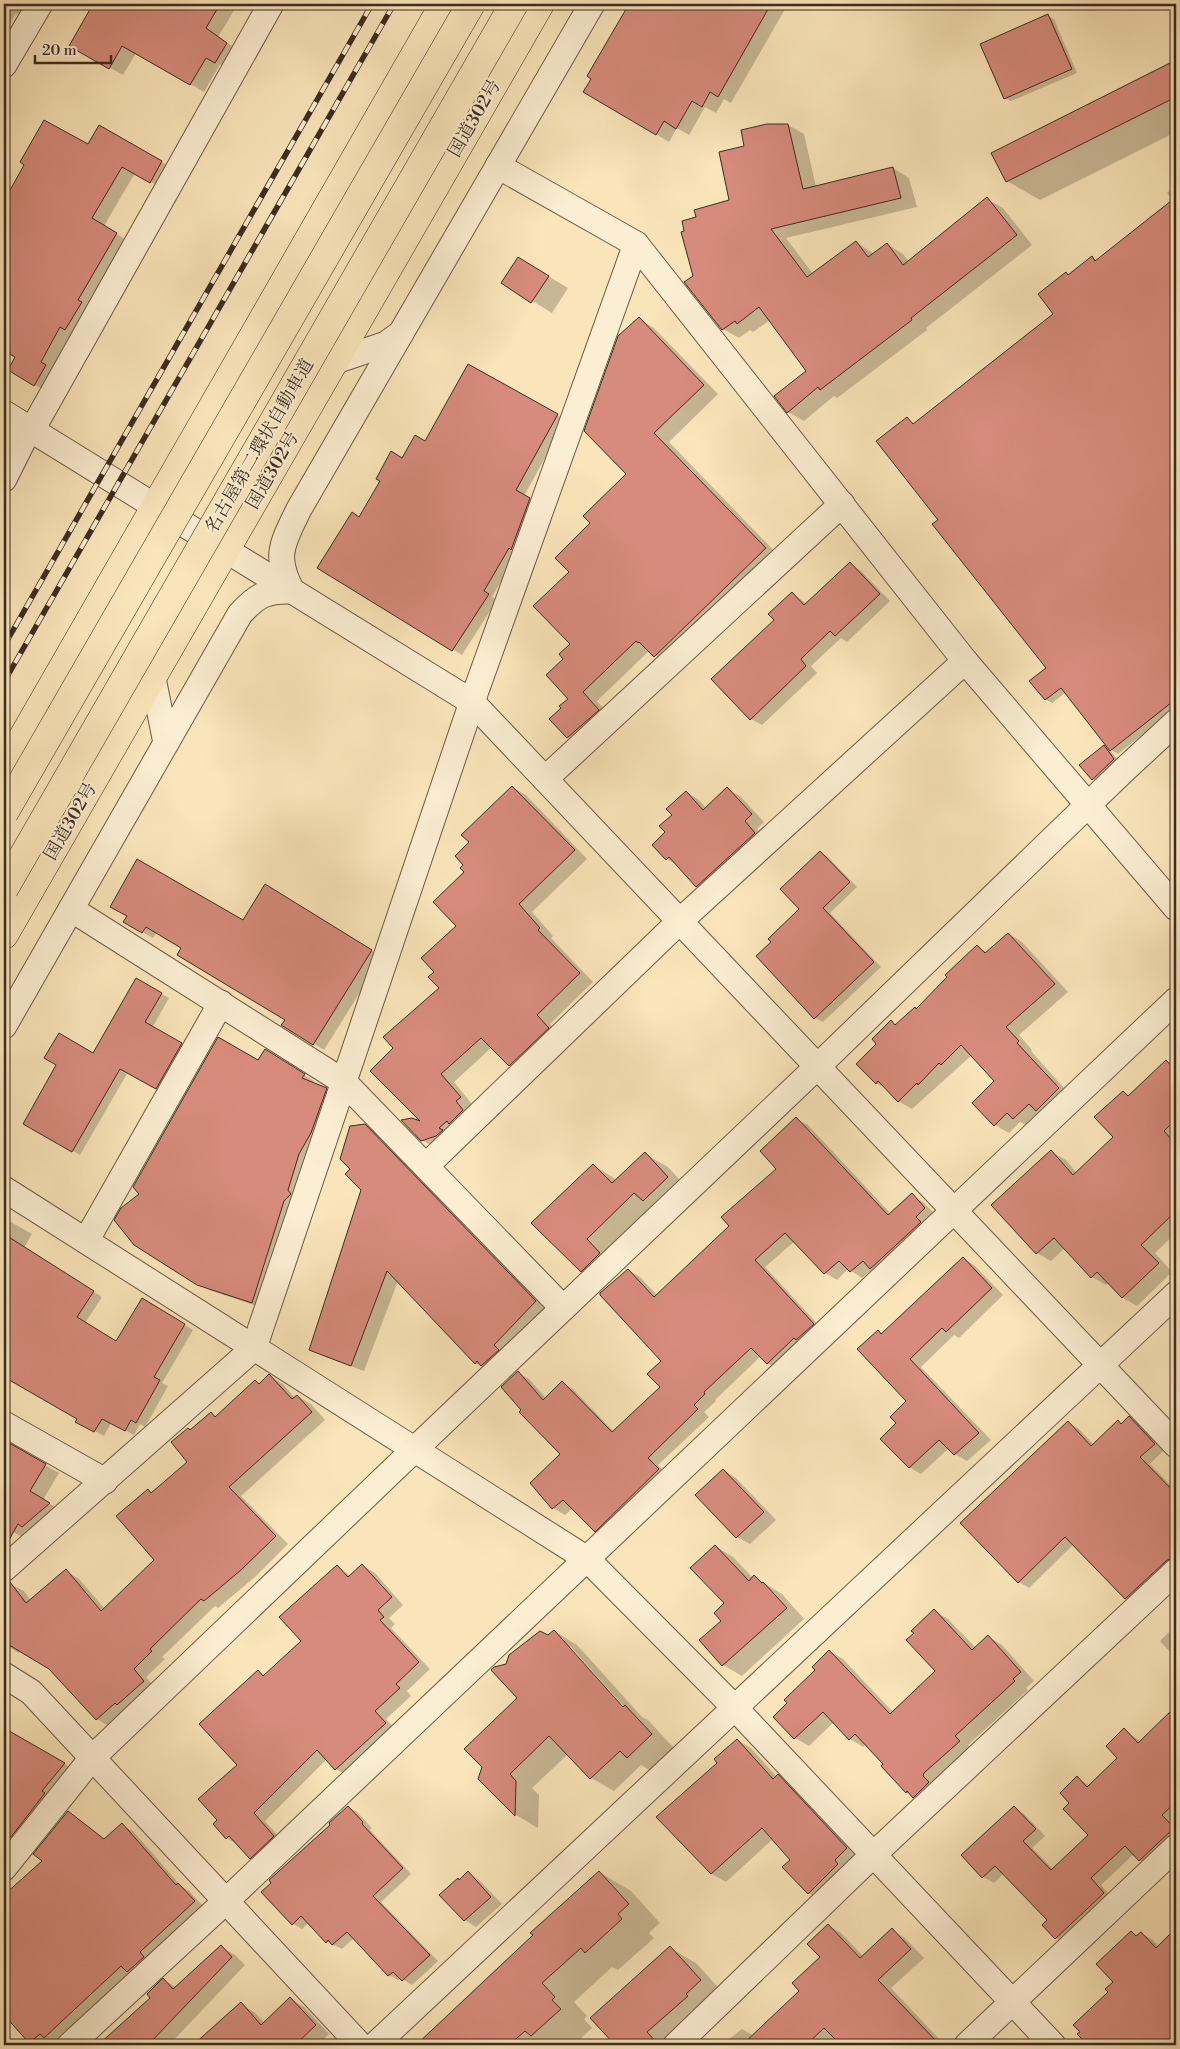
<svg xmlns="http://www.w3.org/2000/svg" width="1180" height="2049" font-family="'Libre Bodoni','Noto Serif JP',serif">
	<rect width="100%" height="100%" fill="#fae5ba"/>
	<filter id="stains"><feTurbulence type="fractalNoise" baseFrequency=".004" numOctaves="4"/><feColorMatrix values="0 0 0 0 .2 0 0 0 0 .09 0 0 0 0 .02 0 0 0 .5 -.17"/></filter>
	<radialGradient id="worn" r=".72"><stop offset=".6" stop-color="#630" stop-opacity="0"/><stop offset="1" stop-color="#630" stop-opacity=".3"/></radialGradient>
	<!-- shadow -->
	<g fill="#0003" fill-rule="evenodd">
		<polygon points="4,4 26,4 19,15 16,13 4,34"/>
		<polygon points="94,4 238,4 218,37 240,51 229,70 220,64 204,92 136,53 123,75 71,46"/>
		<polygon points="630,4 788,4 731,103 724,99 716,113 705,107 689,135 677,128 669,142 656,134 589,76"/>
		<polygon points="1048,16 1054,19 1077,73 1011,101 1005,98"/>
		<polygon points="1176,61 1176,132 1040,200 1007,181 993,154"/>
		<polygon points="788,125 804,134 816,187 893,168 909,178 917,207 786,238 813,274 856,242 874,254 887,244 903,254 909,262 987,199 1003,208 1032,245 926,328 927,330 837,398 834,396 804,421 788,412 808,371 770,320 753,332 750,330 739,338 723,329 695,276 686,231 697,218 730,201 745,147"/>
		<polygon points="99,127 174,169 162,188 135,173 104,226 128,241 47,392 9,370 17,357 4,349 4,203 26,164 88,146"/>
		<polygon points="1176,186 1176,708 1118,754 1111,750 1066,692 1052,703 1045,699 1047,669 940,521 907,419 915,424 1055,314 1066,274 1069,275 1092,257 1097,261 1173,201 1167,193"/>
		<polygon points="538,270 568,288 552,313 503,283"/>
		<polygon points="639,319 654,328 718,394 669,442 780,557 670,665 649,651 597,701 613,719 583,746 568,738 551,719 570,699 565,659 571,644 571,573 592,523 628,474"/>
		<polygon points="468,366 566,420 524,496 538,504 518,552 492,597 497,600 462,655 319,568 360,518 403,459 426,443"/>
		<polygon points="850,564 861,571 890,601 847,642 841,638 811,666 817,673 762,725 751,719 792,593 807,604"/>
		<polygon points="1104,747 1110,750 1120,763 1099,783 1093,779 1081,765"/>
		<polygon points="512,787 526,795 587,859 532,912 553,936 551,938 593,982 550,1024 561,1036 523,1073 510,1065 492,1047 454,1082 473,1105 435,1148 422,1140 425,1125 395,1049 440,988 435,973 457,926 466,872 465,865 471,843"/>
		<polygon points="727,789 740,796 764,822 757,829 767,840 710,893 697,886 677,865 667,859 667,832 673,815 686,792 699,800 706,808"/>
		<polygon points="820,852 828,857 857,887 830,913 881,967 823,1022 815,1018 801,909"/>
		<polygon points="275,892 382,957 324,1050 283,1025 286,1019 183,947 157,932 153,938 125,922 129,916 243,921"/>
		<polygon points="1009,934 1022,942 1068,992 1019,1035 1032,1050 1031,1051 1072,1097 1028,1126 1020,1122 1009,1133 995,1125 974,1103 996,1082 972,1055 912,1109 898,1101 887,1089 876,1083 878,1044 892,1022 897,1025 917,1010 978,947 988,953"/>
		<polygon points="136,980 169,998 152,1028 189,1048 164,1092 128,1072 80,1155 25,1124 58,1065 94,1055"/>
		<polygon points="276,1057 314,1081 313,1084 336,1095 263,1308 209,1290 197,1284 141,1194 259,1062"/>
		<polygon points="1166,1062 1176,1067 1176,1233 1155,1253 1172,1272 1137,1306 1123,1298 1109,1283 1106,1285 1092,1277 1065,1248 1051,1261 1037,1253 1051,1152 1066,1160 1077,1173 1115,1137 1123,1092 1130,1096"/>
		<polygon points="796,1119 808,1125 891,1214 912,1195 923,1202 936,1215 882,1274 873,1269 862,1278 848,1269 837,1280 825,1273 795,1241 765,1267 824,1331 779,1370 767,1363 761,1356 715,1400 716,1401 704,1412 709,1417 658,1465 669,1476 607,1537 595,1531 573,1508 565,1515 553,1508 531,1483 562,1454 523,1410 518,1373 529,1379 546,1398 562,1383 573,1389 614,1432 662,1387 663,1361 628,1270 640,1277 657,1295 731,1226 778,1169"/>
		<polygon points="365,1126 377,1133 548,1309 487,1370 475,1363 398,1281 364,1371 323,1356 311,1349 363,1189 352,1169"/>
		<polygon points="645,1154 668,1167 690,1191 604,1284 581,1271 593,1165 617,1180"/>
		<polygon points="4,1218 32,1234 24,1248 102,1297 85,1323 117,1343 142,1300 193,1330 162,1383 168,1386 145,1427 140,1424 134,1435 111,1423 104,1436 77,1421 78,1419 4,1376"/>
		<polygon points="963,1258 975,1266 1003,1295 959,1338 954,1335 921,1367 991,1440 967,1461 955,1454 949,1448 921,1474 909,1467 898,1423 908,1401 878,1331 883,1334"/>
		<polygon points="269,1376 283,1384 295,1398 297,1396 311,1404 325,1420 241,1496 288,1544 255,1577 218,1608 215,1606 162,1657 165,1659 146,1677 157,1689 110,1727 97,1719 50,1668 20,1651 19,1653 4,1644 4,1581 24,1591 31,1601 66,1571 79,1579 105,1609 155,1560 148,1490 153,1493 189,1462 191,1431 211,1413 217,1417 256,1382 260,1384"/>
		<polygon points="1129,1418 1139,1424 1164,1450 1150,1464 1176,1491 1176,1567 1136,1604 1126,1598 1074,1544 1029,1588 1019,1582 1068,1423 1079,1429 1094,1445 1118,1422 1122,1424"/>
		<polygon points="4,1439 10,1445 59,1473 43,1500 62,1511 27,1540 4,1526"/>
		<polygon points="723,1470 736,1478 776,1520 750,1544 737,1537"/>
		<polygon points="715,1546 733,1557 753,1578 754,1577 782,1594 804,1619 742,1676 723,1665 723,1621 725,1603"/>
		<polygon points="363,1566 375,1573 403,1605 389,1618 395,1624 391,1628 430,1669 407,1691 411,1696 386,1719 397,1731 348,1776 336,1769 327,1759 265,1821 285,1843 262,1865 250,1858 238,1844 226,1838 219,1820 239,1765 258,1671 265,1676 302,1641 337,1567 351,1576"/>
		<polygon points="934,1611 948,1619 976,1648 989,1637 1002,1645 1034,1681 1026,1688 1028,1690 968,1745 973,1749 928,1805 906,1792 866,1744 863,1747 850,1739 834,1722 809,1746 795,1738 775,1717 789,1703 830,1651 843,1659 893,1712 937,1671"/>
		<polygon points="1176,1625 1176,1659 1160,1641"/>
		<path d="M554,1631L577,1645L642,1717L648,1720L674,1748L651,1771L641,1765L614,1791L591,1778L568,1754L532,1788L539,1795L538,1828L516,1815L480,1778L519,1698L507,1665ZM568,1647H571L628,1711L626,1712Z"/>
		<polygon points="1176,1708 1176,1817 1171,1822 1176,1827 1176,1841 1150,1866 1140,1860 1134,1854 1101,1885 1114,1900 1066,1944 1056,1938 1043,1925 1048,1920 1004,1873 994,1883 983,1877 1014,1808 1024,1814 1045,1836 1032,1848 1053,1869 1089,1835 1071,1803 1077,1778 1090,1786 1119,1758 1125,1730 1141,1742"/>
		<polygon points="4,1730 75,1770 4,1858"/>
		<polygon points="737,1740 751,1748 777,1777 792,1784 861,1857 823,1901 808,1893 792,1860 773,1839 726,1882 712,1874 658,1817 719,1763"/>
		<polygon points="348,1807 357,1812 372,1828 370,1830 411,1874 381,1902 438,1961 412,1985 401,1978 398,1980 389,1975 354,1938 342,1949 327,1942 309,1922 302,1929 293,1924 332,1825"/>
		<polygon points="68,1813 106,1840 122,1825 133,1831 181,1886 189,1891 205,1908 55,2043 50,2040 44,2045 35,2045 30,2042 4,2014 4,1897 44,1861"/>
		<polygon points="599,1872 631,1891 660,1923 649,1933 654,1938 618,1970 612,1967 574,2002 587,2016 584,2019 592,2028 574,2045 418,2045"/>
		<polygon points="468,1873 479,1880 502,1904 476,1927 465,1920 458,1879 460,1880"/>
		<polygon points="828,1925 841,1933 863,1956 892,1930 905,1938 924,1958 891,1988 945,2045 842,2045 835,2038 828,2045 721,2045 742,2029 754,2036 801,1991 822,1957"/>
		<polygon points="1175,1931 1176,2045 1090,2045 1079,2034 1110,1992 1131,1932 1138,1936 1141,1933 1153,1940 1159,1946"/>
		<polygon points="221,1947 235,1955 245,1965 169,2045 116,2045 164,1980 177,1988"/>
		<polygon points="670,1948 696,1963 726,1996 677,2045 617,2045 592,2018"/>
		<polygon points="290,1999 304,2007 329,2034 317,2045 195,2045 241,2004 254,2012 265,2023"/>
	</g>
	<!-- building -->
	<g fill="#d78b7c" stroke="#3c2c21">
		<polygon points="93,4 220,4 206,28 227,43 215,63 206,58 190,85 122,46 109,69 69,46"/>
		<polygon points="629,4 771,4 718,97 710,92 702,107 692,101 676,129 664,121 656,135 583,92 591,79 587,76"/>
		<polygon points="1048,14 1072,69 1004,99 980,44"/>
		<polygon points="1170,63 1176,74 1176,97 1006,182 991,153"/>
		<polygon points="44,120 88,144 99,125 162,161 150,183 122,167 92,218 117,233 78,300 82,302 65,330 60,327 41,362 46,365 34,386 8,370 15,357 4,351 4,201 24,165 20,162"/>
		<polygon points="767,124 788,124 803,189 893,167 901,198 771,229 807,277 856,241 868,257 887,243 903,265 987,197 1017,235 911,318 912,320 820,390 818,387 787,413 774,396 806,371 759,307 737,324 735,321 722,330 684,282 693,276 681,232 684,231 682,221 696,217 694,210 729,200 719,152 744,146 741,130"/>
		<polygon points="1176,197 1176,699 1110,751 1061,688 1045,700 1029,681 1046,668 932,524 938,520 876,441 907,417 913,424 1053,314 1038,294 1066,272 1068,275 1092,256 1095,261"/>
		<polygon points="518,257 549,276 531,303 501,283"/>
		<polygon points="639,317 704,385 654,433 766,548 654,657 639,642 638,643 636,641 583,692 599,710 567,738 549,719 561,708 559,706 568,699 546,675 563,659 559,654 570,644 533,606 569,572 555,558 590,523 583,516 626,474 584,431 618,336"/>
		<polygon points="468,364 558,414 516,490 530,498 511,550 509,548 484,591 489,594 452,651 317,568 352,512 359,517 380,481 376,479 391,451 402,458 415,435 425,441"/>
		<polygon points="850,562 880,594 835,636 830,631 801,659 806,666 750,720 711,679 774,620 768,614 792,592 804,605"/>
		<polygon points="1104,745 1114,759 1092,780 1079,765"/>
		<polygon points="512,786 575,850 519,904 540,928 538,930 580,973 537,1015 549,1028 509,1066 481,1038 441,1074 461,1097 456,1101 463,1110 449,1124 447,1121 439,1128 443,1130 436,1136 421,1141 401,1120 412,1118 420,1121 370,1071 393,1048 383,1037 439,988 428,977 434,972 421,958 456,926 433,902 464,872 460,868 463,865 455,856 469,842 461,835"/>
		<polygon points="727,787 752,814 745,821 755,833 696,887 669,857 666,860 652,845 665,832 659,826 672,815 666,809 686,791 703,810"/>
		<polygon points="820,851 850,882 823,908 874,962 814,1019 756,956 771,942 768,939 799,909 780,889"/>
		<polygon points="137,859 243,920 265,884 372,950 313,1045 281,1025 285,1020 177,955 181,948 146,927 142,933 123,922 127,916 110,907"/>
		<polygon points="1008,933 1055,984 1006,1027 1019,1041 1017,1043 1059,1088 1036,1111 1029,1104 1013,1119 1007,1113 994,1126 972,1103 994,1081 961,1045 941,1065 939,1063 918,1085 917,1083 898,1102 878,1081 876,1084 856,1064 876,1044 872,1039 891,1020 895,1025 915,1007 916,1009 947,977 945,975 977,945 985,953"/>
		<polygon points="136,978 162,993 145,1022 182,1043 156,1089 120,1069 72,1152 23,1124 56,1065 44,1058 59,1033 93,1053"/>
		<polygon points="218,1037 258,1060 265,1049 305,1074 302,1078 327,1088 311,1133 299,1154 288,1190 291,1194 284,1201 252,1303 197,1285 134,1245 114,1220 121,1208 139,1194 133,1187"/>
		<polygon points="1166,1060 1176,1071 1176,1119 1164,1131 1176,1145 1176,1211 1141,1245 1159,1263 1122,1298 1097,1272 1091,1278 1054,1238 1036,1254 991,1205 1051,1150 1073,1175 1113,1137 1094,1117 1123,1091 1128,1096"/>
		<polygon points="796,1117 888,1215 912,1193 925,1208 916,1217 921,1222 870,1269 863,1261 850,1272 839,1261 824,1274 785,1233 755,1260 814,1324 796,1340 794,1338 767,1364 751,1348 704,1392 705,1394 694,1405 698,1409 648,1458 659,1469 595,1532 563,1500 552,1509 530,1483 560,1454 519,1412 521,1410 501,1387 518,1371 543,1400 562,1381 612,1432 660,1387 647,1374 661,1361 600,1295 600,1293 628,1269 654,1297 729,1226 721,1217 776,1169 760,1151"/>
		<polygon points="365,1124 536,1301 494,1345 499,1350 481,1366 477,1361 475,1364 387,1271 351,1366 309,1350 361,1190 345,1174 350,1169 340,1159 350,1126"/>
		<polygon points="645,1152 668,1177 643,1201 634,1193 587,1239 600,1253 581,1272 531,1223 593,1164 612,1183"/>
		<polygon points="4,1234 94,1291 77,1317 116,1341 142,1298 185,1324 154,1377 160,1380 136,1423 131,1420 125,1431 102,1419 94,1432 75,1422 77,1419 4,1377"/>
		<polygon points="963,1257 992,1288 946,1332 942,1328 910,1359 979,1433 954,1455 939,1440 909,1468 880,1439 896,1423 890,1417 906,1401 857,1349 878,1330 881,1334"/>
		<polygon points="269,1374 292,1399 297,1395 312,1412 229,1487 276,1536 241,1570 204,1601 201,1599 150,1649 152,1651 134,1669 144,1681 117,1705 115,1703 96,1720 49,1669 4,1642 4,1583 10,1582 26,1603 66,1569 101,1611 154,1560 116,1516 148,1489 151,1493 187,1462 171,1442 188,1428 190,1430 211,1412 215,1417 255,1380 259,1384"/>
		<polygon points="1129,1416 1155,1444 1140,1457 1176,1494 1176,1555 1166,1561 1125,1599 1065,1537 1018,1583 960,1523 1068,1421 1091,1446 1118,1420 1121,1424"/>
		<polygon points="4,1440 46,1464 30,1491 50,1503 22,1527 18,1524 4,1549"/>
		<polygon points="723,1469 764,1512 736,1538 695,1495"/>
		<polygon points="715,1545 749,1581 754,1575 762,1583 763,1582 787,1608 722,1666 699,1640 721,1621 714,1613 724,1603 690,1568"/>
		<polygon points="362,1564 392,1597 378,1610 384,1617 380,1620 419,1662 396,1684 400,1688 375,1711 386,1723 335,1770 317,1750 254,1813 274,1836 250,1859 229,1836 226,1839 213,1824 217,1820 198,1799 237,1765 199,1724 258,1670 263,1676 301,1641 279,1617 337,1565 348,1577"/>
		<polygon points="934,1609 972,1650 988,1635 1021,1672 1013,1679 1015,1681 955,1736 960,1741 924,1773 923,1776 929,1782 913,1798 907,1791 906,1793 881,1766 883,1764 855,1734 849,1740 823,1712 794,1739 773,1717 787,1703 784,1700 815,1670 812,1667 829,1650 890,1714 935,1671 906,1640 914,1633 911,1631"/>
		<polygon points="554,1630 623,1707 625,1705 652,1734 627,1758 620,1751 590,1779 549,1736 510,1774 516,1781 515,1816 478,1779 482,1767 464,1749 517,1698 491,1670 494,1667 506,1664 509,1655 540,1631 548,1635"/>
		<polygon points="1176,1706 1176,1802 1162,1815 1174,1828 1139,1861 1125,1846 1091,1878 1104,1893 1055,1939 1042,1925 1047,1920 995,1866 982,1878 961,1855 1014,1806 1036,1829 1023,1841 1051,1870 1088,1835 1063,1809 1069,1803 1060,1793 1077,1776 1087,1787 1117,1758 1106,1746 1124,1728 1138,1743"/>
		<polygon points="4,1728 65,1763 42,1791 45,1793 11,1837 4,1831"/>
		<polygon points="737,1739 773,1779 778,1774 847,1848 835,1860 838,1864 808,1894 782,1867 790,1860 762,1828 711,1874 656,1817 717,1763 714,1759"/>
		<polygon points="348,1806 363,1822 362,1824 403,1868 373,1896 430,1955 402,1981 393,1972 388,1976 347,1932 332,1945 328,1940 326,1943 301,1916 292,1925 261,1892 271,1883 269,1880 330,1825 329,1823"/>
		<polygon points="68,1811 104,1839 122,1823 176,1885 178,1883 195,1901 140,1952 144,1957 127,1972 121,1966 44,2038 40,2034 29,2043 4,2015 4,1895 42,1861 33,1854"/>
		<polygon points="468,1871 491,1897 464,1921 439,1895 458,1878 459,1880"/>
		<polygon points="599,1871 629,1904 618,1914 622,1919 585,1953 581,1948 542,1983 555,1997 552,2000 561,2009 531,2036 525,2031 509,2045 416,2045 533,1935 530,1933"/>
		<polygon points="828,1924 860,1958 892,1928 911,1949 878,1980 940,2045 841,2045 824,2028 806,2045 742,2045 799,1991 792,1983 820,1957 807,1944"/>
		<polygon points="1176,1928 1176,2045 1088,2045 1077,2034 1080,2032 1073,2025 1108,1992 1105,1989 1113,1982 1096,1964 1131,1931 1136,1936 1141,1932 1156,1948"/>
		<polygon points="221,1945 232,1957 148,2045 98,2045 150,1998 147,1994 163,1978 173,1989"/>
		<polygon points="670,1946 701,1980 686,1994 688,1996 647,2032 659,2045 615,2045 590,2018"/>
		<polygon points="290,1997 316,2025 295,2045 193,2045 241,2002 261,2025"/>
	</g>
	<g fill="none" stroke-linecap="round" stroke-linejoin="round">
		<defs>
			<g id="minor">
				<polyline points="4,65 40,4"/>
				<polyline points="498,166 636,244 965,661 1176,908"/>
				<polyline points="333,362 386,344 400,334"/>
				<polyline points="4,413 472,702 1176,1445"/>
				<polyline points="32,430 271,4"/>
				<polyline points="4,479 23,441 16,424 10,417"/>
				<path d="M292,591C273,556 283,542 299,509L592,4"/>
				<polyline points="153,678 166,743"/>
				<polyline points="545,779 842,504"/>
				<polyline points="71,909 344,1082 563,1308"/>
				<path d="M4,1026L240,614C257,595 267,590 292,591"/>
				<polyline points="426,1166 680,921 965,661"/>
				<polyline points="4,1189 587,1559 735,1708 1053,2045"/>
				<polyline points="86,1241 221,1003"/>
				<polyline points="4,1424 105,1481"/>
				<polyline points="4,1569 254,1348 472,702 636,244"/>
				<polyline points="4,1675 31,1692 360,2045"/>
				<polyline points="4,1868 92,1758 415,1449 817,1067 1123,771 1176,722"/>
				<polyline points="70,2045 226,1901 1176,1000"/>
				<polyline points="375,2045 1176,1294"/>
				<polyline points="676,2045 873,1855 1176,1571"/>
				<polyline points="967,2045 1176,1847"/>
			</g>
			<g id="highway">
				<polyline points="4,770 444,4"/>
				<polyline points="4,935 540,4"/>
			</g>
		</defs>
		<!-- minor casing -->
		<use href="#minor" stroke="#6c5a47" stroke-width="27"/>
		<!-- highway casing -->
		<use href="#highway" stroke="#3c2c21" stroke-width="29"/>
		<!-- minor -->
		<use href="#minor" stroke="#fceed2" stroke-width="25"/>
		<!-- highway -->
		<use href="#highway" stroke="#fae5ba" stroke-width="28"/>
		<defs>
			<g id="rail">
				<polyline points="4,646 372,4"/>
				<polyline points="4,682 394,4"/>
			</g>
		</defs>
		<!-- rail casing -->
		<use href="#rail" stroke="#3c2c21" stroke-width="5.5"/>
		<!-- rail -->
		<use href="#rail" stroke="#fceed2" stroke-width="4" stroke-dasharray="11" stroke-linecap="butt"/>
		<defs>
			<g id="highway-bridge">
				<polyline points="4,813 471,4"/>
				<polyline points="4,889 514,4"/>
			</g>
		</defs>
		<!-- highway-bridge casing -->
		<use href="#highway-bridge" stroke="#3c2c21" stroke-width="29" stroke-linecap="butt"/>
		<!-- highway-bridge -->
		<use href="#highway-bridge" stroke="#fae5ba" stroke-width="28"/>
	</g>
	<g text-anchor="middle" stroke-width="4" stroke-linejoin="round" paint-order="stroke">
		<!-- street labels -->
		<g font-size="18" fill="#3c2c21" stroke="#fceed2">
			<text transform="translate(474 118) rotate(-60)" y="6">国道302号</text>
			<text transform="translate(259 446) rotate(-60)" y="6">名古屋第二環状自動車道</text>
			<text transform="translate(272 470) rotate(-60)" y="6">国道302号</text>
			<text transform="translate(70 821) rotate(-60)" y="6">国道302号</text>
		</g>
	</g>
	<!-- margin -->
	<rect width="1180" height="2049" fill="none" stroke="#fae5ba" stroke-width="20"/>
	<rect x="5" y="5" width="1170" height="2039" fill="none" stroke="#3c2c21" stroke-width="2.5"/>
	<rect x="10" y="10" width="1160" height="2029" fill="none" stroke="#3c2c21"/>
	<!-- scale -->
	<path d="M35 55v8h76v-8" fill="none" stroke="#3c2c21" stroke-width="2.5"/>
	<text x="42" y="55" font-size="15" fill="#3c2c21" stroke="#fceed2" stroke-width="4" paint-order="stroke">20 m</text>
	<rect width="100%" height="100%" filter="url(#stains)"/>
	<rect width="100%" height="100%" fill="url(#worn)"/>
</svg>
